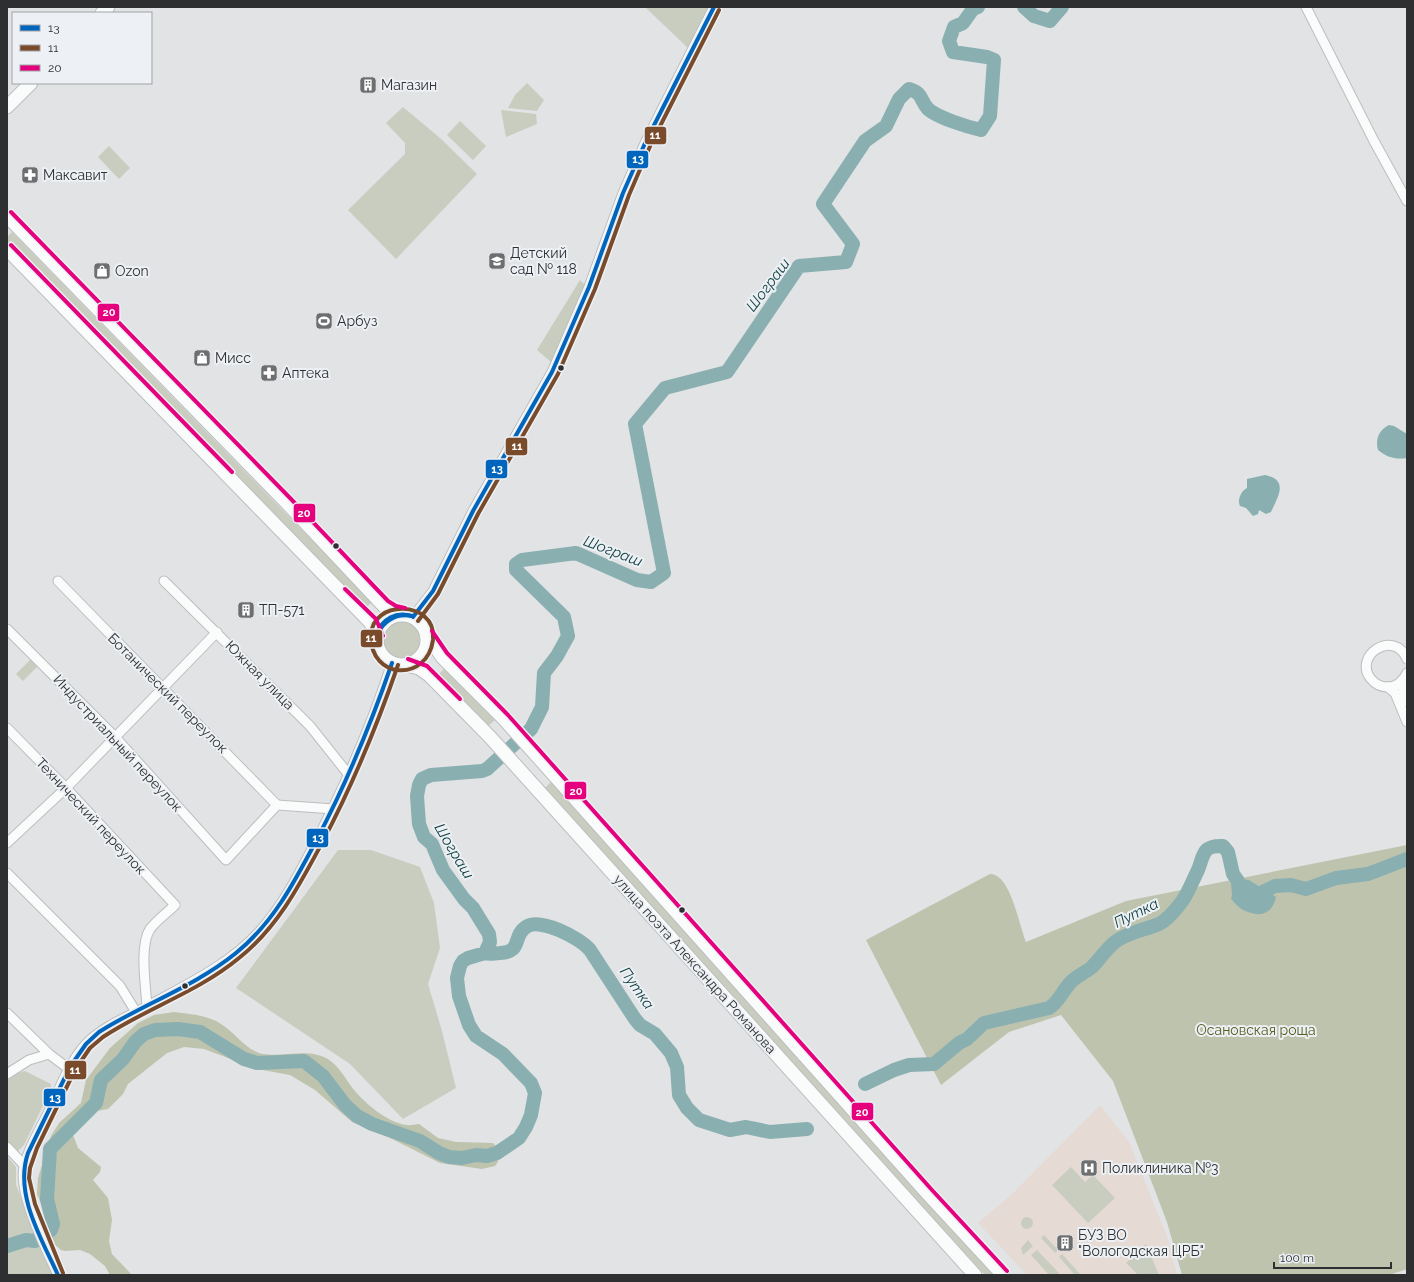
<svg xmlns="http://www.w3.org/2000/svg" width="1414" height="1282" font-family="Raleway,sans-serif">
	<rect width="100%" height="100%" fill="#e1e3e5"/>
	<!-- medical -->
	<polygon fill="#e5dbd4" points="1100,1105 1129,1142 1168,1239 1177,1275 1027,1275 978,1223 1012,1194"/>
	<!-- green -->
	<g fill="#c9cdc0">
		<polygon points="645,7 709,7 688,48"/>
		<polygon points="527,83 544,100 537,111 508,108 515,95"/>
		<polygon points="403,107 440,138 477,174 396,259 348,210 405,154 405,143 386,123"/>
		<polygon points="501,110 536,114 537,124 506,137"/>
		<polygon points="460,121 486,146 473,160 447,135"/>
		<polygon points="109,146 130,168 119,179 98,157"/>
		<polygon points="12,232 372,602 364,610 7,244 7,237"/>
		<polygon points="580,280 585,285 551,362 537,350"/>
		<circle cx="402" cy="640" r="18"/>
		<polygon points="31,659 38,666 23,681 16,674"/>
		<polygon points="444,669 495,720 487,727 436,677"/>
		<polygon points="551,782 998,1275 985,1275 544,789"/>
		<polygon points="338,850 371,850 420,867 434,903 440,948 428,984 442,1031 456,1088 403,1119 350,1064 236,988"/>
		<polygon points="25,1071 51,1084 51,1089 24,1145 18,1151 7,1142 7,1081 17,1073"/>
		<polygon points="7,1156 16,1167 16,1185 53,1275 7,1275"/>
		<polygon points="1071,1167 1085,1182 1093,1175 1115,1198 1088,1223 1052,1185"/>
		<circle cx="1027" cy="1223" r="6"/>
		<polygon points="1044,1235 1058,1250 1055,1253 1041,1238"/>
		<polygon points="1028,1240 1033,1246 1023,1255 1021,1248"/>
		<polygon points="1146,1244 1159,1275 1138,1275 1126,1263"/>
		<polygon points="1037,1250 1057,1271 1060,1275 1049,1275 1031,1255"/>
		<polygon points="1062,1254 1081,1275 1075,1275 1059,1257"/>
	</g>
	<!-- forest -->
	<g fill="#bec3ae">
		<path d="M1407,845V1269L1389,1275H1182L1167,1222L1113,1081L1061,1015L1009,1032L941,1085L866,940L990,874C1011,874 1019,926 1026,942L1126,901Z"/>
		<path d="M174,1012C189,1014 208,1015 221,1024C235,1032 246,1051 263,1054C283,1057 308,1048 326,1058C337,1064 344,1076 351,1086C362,1101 387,1123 407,1125C411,1126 415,1124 419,1124L438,1138L456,1142L493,1143L498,1149V1162L495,1166L482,1169L440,1163L390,1138L352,1122L315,1090L290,1075L257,1069L204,1049L184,1047L167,1053L128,1084L123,1094L108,1109L91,1112L78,1126L73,1135L78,1148L101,1167L100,1172L93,1180L108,1198L112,1220L109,1241L112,1254L132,1275H110L105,1266L90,1254L80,1250L65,1251L61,1250L54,1244L48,1231L45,1213L37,1194L38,1178L51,1136L59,1123L81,1103L86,1080L110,1048L138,1023L154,1015Z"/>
	</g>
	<!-- water -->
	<g fill="#8aafb0">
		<path d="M1389,425L1394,426L1407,434V458C1395,460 1387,457 1378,450C1375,439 1379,430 1389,425Z"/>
		<path d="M1265,475C1290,480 1277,498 1271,512L1266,514L1259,510L1258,514L1253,516L1246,508L1240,506C1237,500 1241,491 1247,488V479Z"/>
		<path d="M1241,879L1249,880L1276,897C1272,915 1260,918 1243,910C1239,908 1235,903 1231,899L1235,884Z"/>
	</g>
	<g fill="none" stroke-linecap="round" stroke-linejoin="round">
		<!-- river -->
		<g stroke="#8aafb0" stroke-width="14">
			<polyline points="1024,7 1034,16 1050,21 1062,7"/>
			<path d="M485,953C491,955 494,953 500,953C523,952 512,936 526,927C540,917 580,938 590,950L635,1019L640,1025L655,1034L671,1053L677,1067L679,1095L687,1108L699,1120L730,1130L746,1127L770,1132L807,1129"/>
			<path d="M865,1084L894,1070L909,1065L934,1064L959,1043L967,1039L984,1023L1049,1008C1058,1003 1062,992 1070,983C1076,976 1085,973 1092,967C1100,959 1106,949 1115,942C1128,932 1145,930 1159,924C1169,919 1177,908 1183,900C1189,891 1193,880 1198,870C1204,855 1202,845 1223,846L1228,852L1233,874L1238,881L1239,896L1246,900L1275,886L1291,885L1306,889L1336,878L1368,874L1407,859"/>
			<path d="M7,1246L26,1240L35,1241L51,1230L53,1224L47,1199L50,1149L96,1103L101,1080L123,1059L135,1042L144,1034L155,1030L178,1029L200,1032L244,1059L257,1063L304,1061L323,1076L345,1105L357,1116L372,1124L420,1141L439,1153L449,1157L462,1158L476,1155L487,1156L497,1153L519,1138L526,1127L531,1115L535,1093L531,1083L503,1054L476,1036L469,1025L459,996L457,978L460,966L463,961L468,958L485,953L490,942L489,934L473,908L464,899L443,870L432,844L424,837L419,824L417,796L419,785L422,779L431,775L482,771L487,769L531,729L542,707L544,673L557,656L568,636L564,617L516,570V564L522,560L576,553L637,580L651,582L664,573L635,424L665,388L727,372L799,266L846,262L853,244L823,204L865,141L886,126L899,99L909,89C923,93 920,100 928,109C938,118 968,127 981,130L990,116L994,60L987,57L953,52L949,41L954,27L963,23L973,9L978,7"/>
		</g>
		<defs>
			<g id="minor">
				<polyline points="1306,7 1374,141 1407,201"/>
				<polyline points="58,581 277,805"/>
				<polyline points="164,581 310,726 349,775"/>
				<polyline points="413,617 433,591 473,511 552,372 589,287 623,193 646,141 714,7"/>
				<polyline points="7,629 115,737 226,860 277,805 334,809"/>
				<path d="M1407,659C1394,628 1352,656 1371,679C1375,684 1381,687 1388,687C1397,687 1403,681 1407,673"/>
				<polyline points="1403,680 1403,691 1407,702"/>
				<polyline points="1388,687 1395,693 1407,722"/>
				<path d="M7,728L66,788L175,905C167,913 157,920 150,929C139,946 146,987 147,1007"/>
				<polyline points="7,843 66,788 217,632"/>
				<polyline points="7,873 120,986 136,1012"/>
				<polyline points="7,1013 49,1054 69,1069"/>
				<polyline points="7,1074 29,1060 49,1054"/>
				<polyline points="7,1147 24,1165"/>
				<path d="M58,1275C46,1248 18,1194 24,1167C28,1148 41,1128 49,1111C60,1088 69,1063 86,1044C102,1027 127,1017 148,1006C186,985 229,965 259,932C281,908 297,878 312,849C344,789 371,727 392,663"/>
			</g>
			<g id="secondary">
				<polyline points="102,13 108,7"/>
				<polyline points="7,107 31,83"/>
				<polyline points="7,216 287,503 384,606 394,612 404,614"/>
				<polyline points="7,249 371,623 377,638"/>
				<circle cx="402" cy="640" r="25"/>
				<polyline points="427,634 442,657 504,719 928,1194 1003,1275"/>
				<polyline points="406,665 419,668 429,675 490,737 975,1275"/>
			</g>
		</defs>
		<!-- minor casing -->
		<use href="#minor" stroke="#bcbec0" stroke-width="11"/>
		<!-- secondary casing -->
		<use href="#secondary" stroke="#bcbec0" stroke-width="15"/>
		<!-- minor -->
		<use href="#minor" stroke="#fafbfb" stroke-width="9"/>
		<!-- secondary -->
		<use href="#secondary" stroke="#fafbfb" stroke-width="13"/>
		<defs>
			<g id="bus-1">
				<polyline points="413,617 433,591 473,511 552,372 589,287 623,193 646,141 714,7"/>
				<path d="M377,634C382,619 396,611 412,616"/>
				<path d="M377,634C385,620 396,613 412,616"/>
				<path d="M58,1275C41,1238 14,1194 28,1153L70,1067L86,1044L99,1032C143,1004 194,987 236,953C273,923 294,883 316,841C346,784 371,724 392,663"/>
			</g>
			<g id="bus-2">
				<polyline points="418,621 438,594 478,514 558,374 595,289 629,195 651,144 719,10"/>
				<path d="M433,640C427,683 370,679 371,636C371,599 436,600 433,638"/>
				<path d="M63,1273L35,1204L29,1178L30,1168L37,1148L75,1070L90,1048L103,1037C147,1008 198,992 239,958C277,928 299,886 322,843C352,786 377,726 398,665"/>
			</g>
			<g id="bus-3">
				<polyline points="11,212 291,499 388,601 396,606 405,608"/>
				<polyline points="11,245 232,472"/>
				<polyline points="345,589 376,619 383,636"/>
				<polyline points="432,631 447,653 508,715 932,1190 1007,1271"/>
				<polyline points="408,659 427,666 460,699"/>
			</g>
		</defs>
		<!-- bus-1 casing -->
		<use href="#bus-1" stroke="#edf0f4" stroke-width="7"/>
		<!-- bus-2 casing -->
		<use href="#bus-2" stroke="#edf0f4" stroke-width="7"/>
		<!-- bus-3 casing -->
		<use href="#bus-3" stroke="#edf0f4" stroke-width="7"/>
		<!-- bus-1 -->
		<use href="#bus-1" stroke="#0065bd" stroke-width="4"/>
		<!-- bus-2 -->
		<use href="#bus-2" stroke="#7a4b2a" stroke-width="4"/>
		<!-- bus-3 -->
		<use href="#bus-3" stroke="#e5007d" stroke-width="4"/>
	</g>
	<!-- icons -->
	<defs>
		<symbol id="building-square" viewBox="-11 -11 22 22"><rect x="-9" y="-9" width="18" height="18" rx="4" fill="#6d6e6f" stroke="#edf0f4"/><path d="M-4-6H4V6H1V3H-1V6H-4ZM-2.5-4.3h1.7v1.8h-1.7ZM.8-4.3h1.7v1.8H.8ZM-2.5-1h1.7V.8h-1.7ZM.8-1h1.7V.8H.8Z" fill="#fff"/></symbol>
		<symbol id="pharmacy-square" viewBox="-11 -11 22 22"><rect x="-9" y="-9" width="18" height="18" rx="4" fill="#6d6e6f" stroke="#edf0f4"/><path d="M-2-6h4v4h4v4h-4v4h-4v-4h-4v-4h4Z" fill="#fff"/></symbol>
		<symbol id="school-square" viewBox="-11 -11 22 22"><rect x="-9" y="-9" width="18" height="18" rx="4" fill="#6d6e6f" stroke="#edf0f4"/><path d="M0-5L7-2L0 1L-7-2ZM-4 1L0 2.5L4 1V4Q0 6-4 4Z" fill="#fff"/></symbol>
		<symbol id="shop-square" viewBox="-11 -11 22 22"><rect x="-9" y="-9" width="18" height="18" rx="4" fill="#6d6e6f" stroke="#edf0f4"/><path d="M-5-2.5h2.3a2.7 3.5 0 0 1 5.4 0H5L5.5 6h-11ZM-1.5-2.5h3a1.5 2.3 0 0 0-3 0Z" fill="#fff"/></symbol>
		<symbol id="stadium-square" viewBox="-11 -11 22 22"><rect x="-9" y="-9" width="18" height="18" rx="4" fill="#6d6e6f" stroke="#edf0f4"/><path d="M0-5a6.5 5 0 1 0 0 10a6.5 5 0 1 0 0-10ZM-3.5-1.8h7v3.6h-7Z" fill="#fff"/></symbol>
		<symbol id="hospital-square" viewBox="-11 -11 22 22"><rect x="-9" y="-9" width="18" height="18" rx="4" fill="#6d6e6f" stroke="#edf0f4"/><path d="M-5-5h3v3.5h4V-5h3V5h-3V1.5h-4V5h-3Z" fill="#fff"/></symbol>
	</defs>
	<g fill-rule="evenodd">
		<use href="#building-square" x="358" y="75" width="20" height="20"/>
		<use href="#pharmacy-square" x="20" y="165" width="20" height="20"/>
		<use href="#school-square" x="487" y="251" width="20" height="20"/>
		<use href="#shop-square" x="92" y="261" width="20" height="20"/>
		<use href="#stadium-square" x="314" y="311" width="20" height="20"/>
		<use href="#shop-square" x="192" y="348" width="20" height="20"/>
		<use href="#pharmacy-square" x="259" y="363" width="20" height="20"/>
		<use href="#building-square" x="236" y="600" width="20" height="20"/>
		<use href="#hospital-square" x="1079" y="1158" width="20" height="20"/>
		<use href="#building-square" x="1055" y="1233" width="20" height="20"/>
	</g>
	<!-- markers -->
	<g fill="#2e2f30" stroke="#edf0f4" stroke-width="1.5">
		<circle cx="561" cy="368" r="3.5"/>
		<circle cx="336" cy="546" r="3.5"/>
		<circle cx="682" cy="910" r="3.5"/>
		<circle cx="185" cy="986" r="3.5"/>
	</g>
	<g text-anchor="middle" stroke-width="4" stroke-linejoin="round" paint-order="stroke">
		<!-- poi labels -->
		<g font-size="14" fill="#2e2f30" stroke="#edf0f4" text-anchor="start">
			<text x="381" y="90">Магазин</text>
			<text x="43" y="180">Максавит</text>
			<text x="510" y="258">Детский<tspan x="510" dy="16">сад № 118</tspan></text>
			<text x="115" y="276">Ozon</text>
			<text x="337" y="326">Арбуз</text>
			<text x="215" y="363">Мисс</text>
			<text x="282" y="378">Аптека</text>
			<text x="259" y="615">ТП-571</text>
			<text x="1102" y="1173">Поликлиника №3</text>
			<text x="1078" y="1240">БУЗ ВО<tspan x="1078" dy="16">"Вологодская ЦРБ"</tspan></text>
		</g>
		<!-- street labels -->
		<g font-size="14" fill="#2e2f30" stroke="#edf0f4">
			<text transform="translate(260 675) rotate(45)" y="5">Южная улица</text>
			<text transform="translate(168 693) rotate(45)" y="5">Ботанический переулок</text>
			<text transform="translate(118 743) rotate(47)" y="5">Индустриальный переулок</text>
			<text transform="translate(91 816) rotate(47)" y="5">Технический переулок</text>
			<text transform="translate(695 964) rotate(48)" y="5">улица поэта Александра Романова</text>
		</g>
		<!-- park labels -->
		<g font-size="14" fill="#565e20" stroke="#edf0f4">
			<text x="1256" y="1035">Осановская роща</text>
		</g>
		<!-- water labels -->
		<g font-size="15" font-style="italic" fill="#0c3e3f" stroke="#edf0f4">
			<text transform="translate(768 285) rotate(-53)" y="5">Шограш</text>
			<text transform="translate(613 551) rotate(21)" y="5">Шограш</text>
			<text transform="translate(454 851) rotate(59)" y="5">Шограш</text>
			<text transform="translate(1136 913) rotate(-26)" y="5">Путка</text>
			<text transform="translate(637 988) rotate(55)" y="5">Путка</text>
		</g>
	</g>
	<g stroke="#edf0f4" stroke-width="1.5">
		<rect x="644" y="126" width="23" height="19" rx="4" fill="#7a4b2a"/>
		<rect x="626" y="150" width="23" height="19" rx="4" fill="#0065bd"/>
		<rect x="97" y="303" width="23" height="19" rx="4" fill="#e5007d"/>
		<rect x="505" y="437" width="23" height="19" rx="4" fill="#7a4b2a"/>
		<rect x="485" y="459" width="23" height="20" rx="4" fill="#0065bd"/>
		<rect x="293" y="503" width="23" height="20" rx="4" fill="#e5007d"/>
		<rect x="360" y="629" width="23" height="19" rx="4" fill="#7a4b2a"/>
		<rect x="564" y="781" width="23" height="19" rx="4" fill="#e5007d"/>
		<rect x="306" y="828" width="23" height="20" rx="4" fill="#0065bd"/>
		<rect x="64" y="1060" width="23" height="20" rx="4" fill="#7a4b2a"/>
		<rect x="43" y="1088" width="23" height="19" rx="4" fill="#0065bd"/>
		<rect x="851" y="1102" width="23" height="19" rx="4" fill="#e5007d"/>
	</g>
	<g font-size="11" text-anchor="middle" font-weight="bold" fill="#fff">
		<text x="655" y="139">11</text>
		<text x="638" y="163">13</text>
		<text x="109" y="316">20</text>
		<text x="517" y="450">11</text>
		<text x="497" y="473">13</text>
		<text x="304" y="517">20</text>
		<text x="371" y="642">11</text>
		<text x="576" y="795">20</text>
		<text x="318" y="842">13</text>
		<text x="75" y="1074">11</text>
		<text x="55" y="1102">13</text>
		<text x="862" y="1116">20</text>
	</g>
	<!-- border -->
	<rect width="1414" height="1282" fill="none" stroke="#2e2f30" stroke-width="16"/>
	<!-- legend -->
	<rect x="12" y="12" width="140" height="72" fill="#edf0f4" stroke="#a1a3a6"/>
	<rect x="20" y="25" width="20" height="6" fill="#0065bd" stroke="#a1a3a6"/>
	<text x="48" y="32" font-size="12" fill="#2e2f30">13</text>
	<rect x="20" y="45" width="20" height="6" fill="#7a4b2a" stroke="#a1a3a6"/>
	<text x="48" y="52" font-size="12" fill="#2e2f30">11</text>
	<rect x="20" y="65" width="20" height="6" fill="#e5007d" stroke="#a1a3a6"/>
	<text x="48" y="72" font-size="12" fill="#2e2f30">20</text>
	<!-- scale -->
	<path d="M1274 1262v6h117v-6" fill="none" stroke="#2e2f30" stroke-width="2"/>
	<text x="1280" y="1262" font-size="12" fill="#2e2f30" stroke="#edf0f4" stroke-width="3" paint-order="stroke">100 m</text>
</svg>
